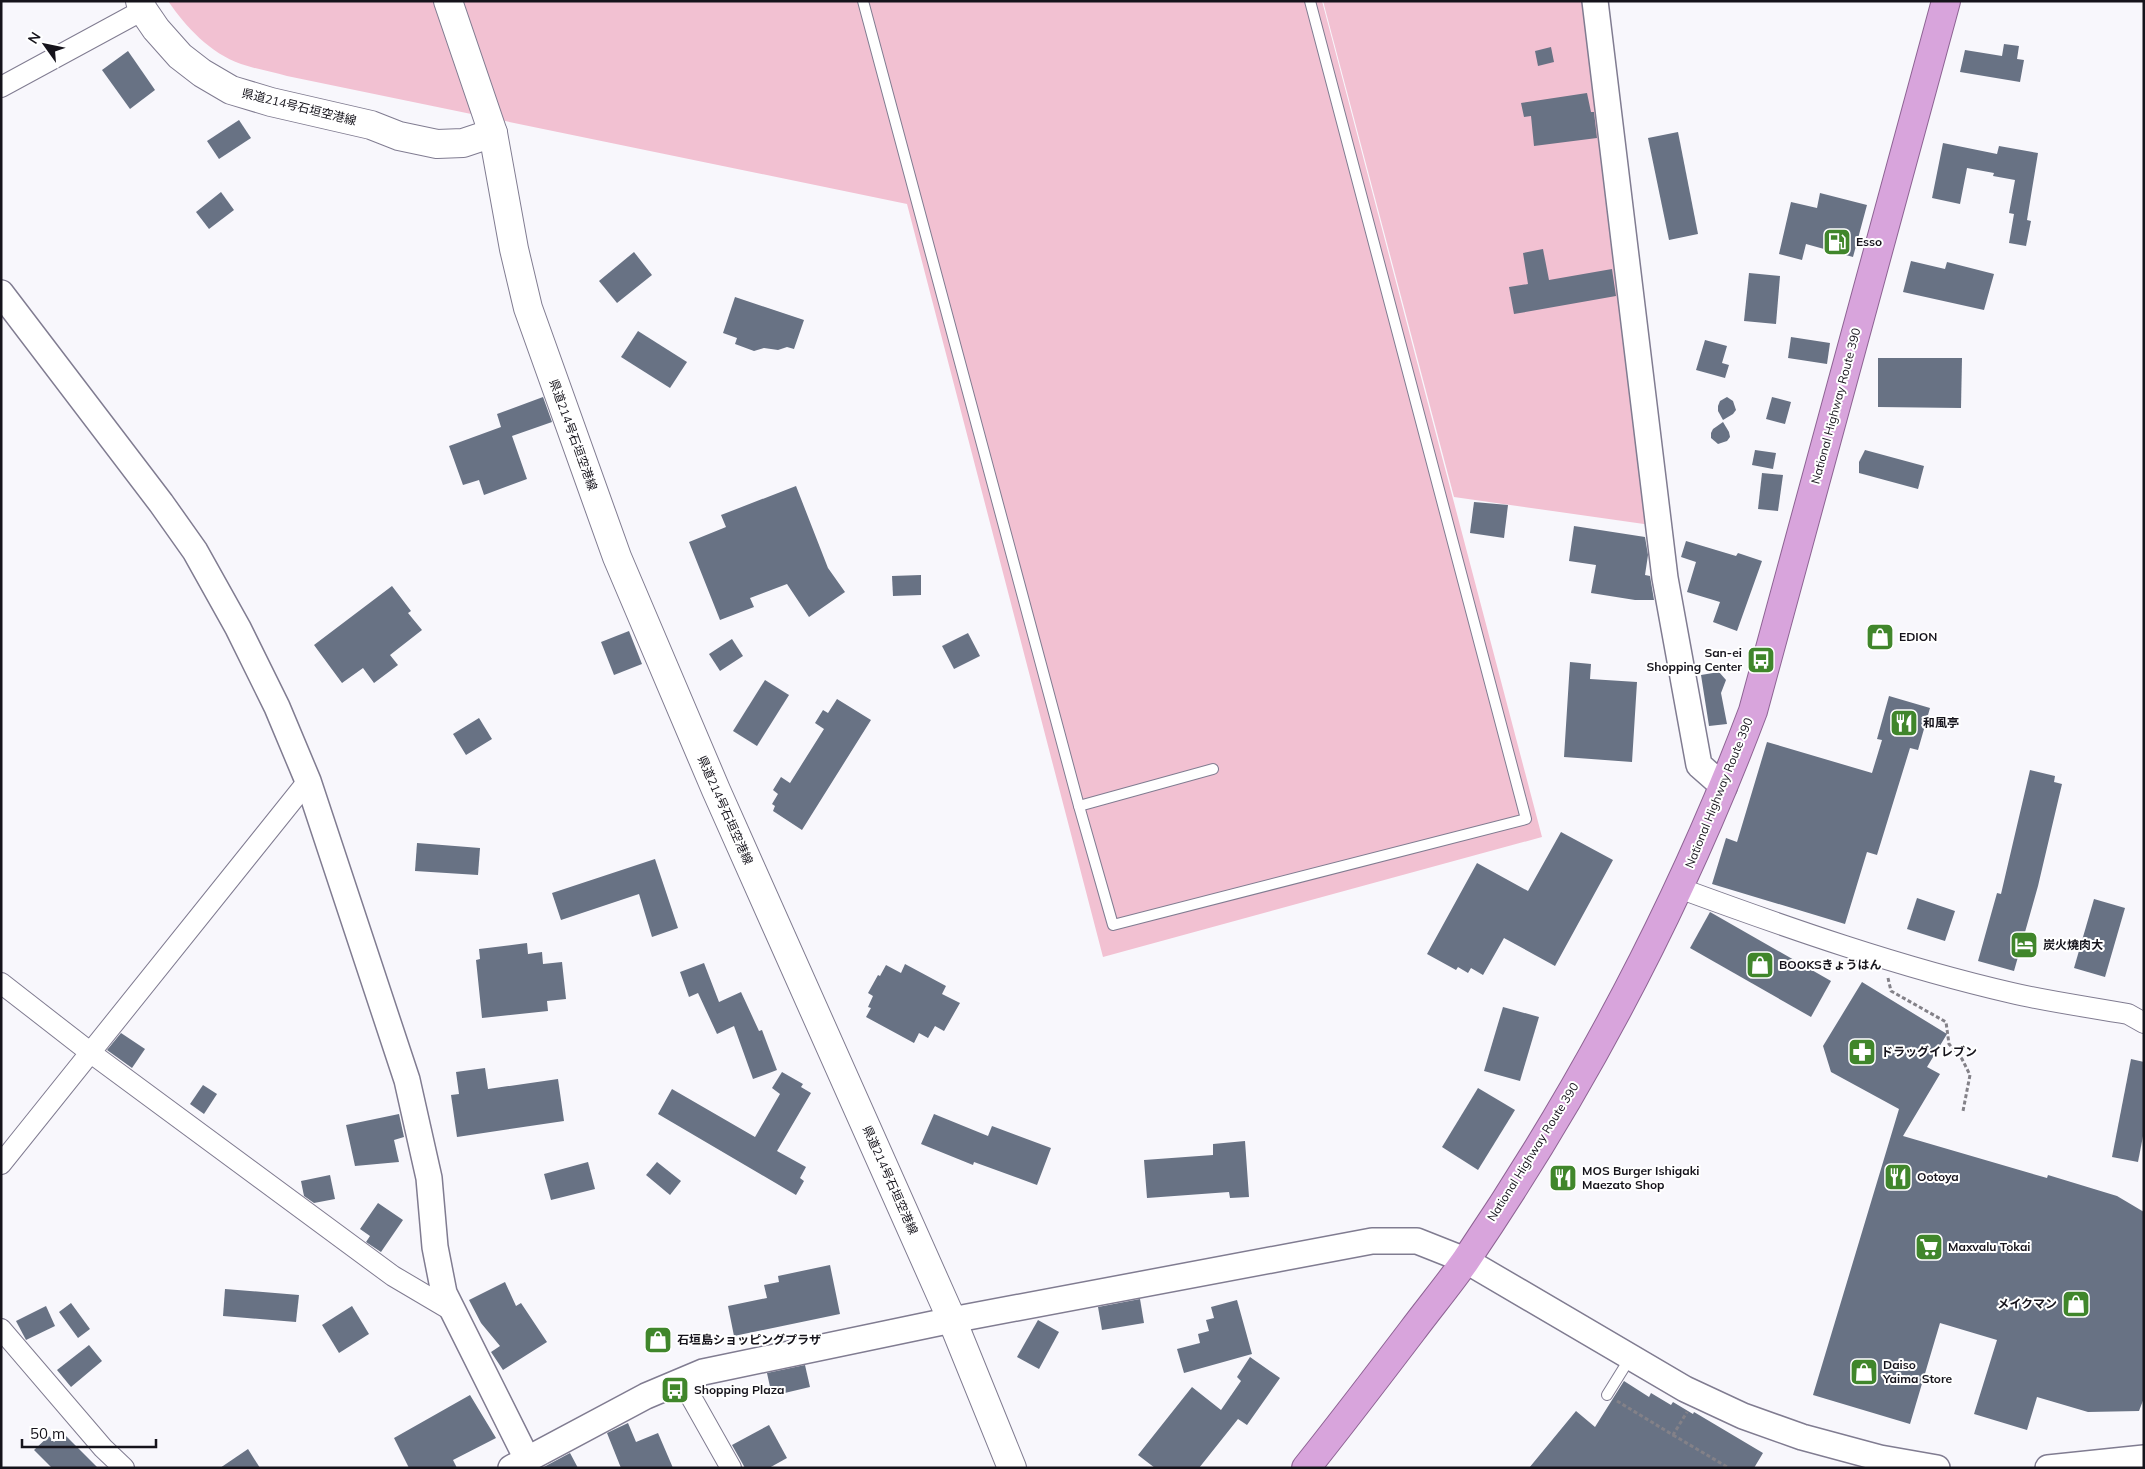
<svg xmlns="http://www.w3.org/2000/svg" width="2145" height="1469" font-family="Mulish,'Noto Sans JP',sans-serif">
	<rect width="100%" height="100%" fill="#f8f7fc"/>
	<!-- green -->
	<g fill="#f2c1d2">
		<path d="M168,1H1322L1542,837L1103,957L907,204L287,76C272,72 256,69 241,64C210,53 186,27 168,1Z"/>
		<polygon points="1323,1 1587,1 1651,525 1454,497"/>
	</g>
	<!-- building -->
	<g fill="#687284">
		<polygon points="2004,44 2019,46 2017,59 2024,60 2020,82 1960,72 1965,50 2002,56"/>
		<polygon points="1551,47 1554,62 1538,66 1535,51"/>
		<polygon points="128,51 155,90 130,109 102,70"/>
		<polygon points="1587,93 1591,112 1594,112 1597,138 1534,146 1531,116 1524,117 1521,103"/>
		<polygon points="239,120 251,138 219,159 207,141"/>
		<polygon points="1678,132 1698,234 1669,240 1648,138"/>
		<polygon points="1943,143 1997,154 1999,146 2038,153 2027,220 2031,221 2026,246 2009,243 2014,214 2009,213 2015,180 1993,176 1994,173 1967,168 1960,204 1932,198"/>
		<polygon points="221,192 234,210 209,229 196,212"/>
		<polygon points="1820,193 1867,205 1853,257 1806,244 1802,260 1779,254 1791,202 1817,208"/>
		<polygon points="1543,249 1549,280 1612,269 1616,296 1514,314 1509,287 1528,284 1523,253"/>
		<polygon points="634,252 652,275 617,303 599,281"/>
		<polygon points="1911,261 1945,269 1947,262 1994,274 1984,310 1903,292"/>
		<polygon points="1749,273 1780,276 1776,324 1744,321"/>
		<polygon points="735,297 804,320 794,349 787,347 778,350 764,348 754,351 735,344 737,338 723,333"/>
		<polygon points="638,331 687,362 670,388 621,357"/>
		<polygon points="1791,337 1830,343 1827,364 1788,358"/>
		<polygon points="1705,340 1727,346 1722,363 1729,365 1725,378 1696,370"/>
		<polygon points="1878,358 1962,358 1961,408 1878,407"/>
		<polygon points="543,397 552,422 512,436 527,479 484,495 479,480 463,485 449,446 501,427 497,414"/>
		<polygon points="1727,397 1733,401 1736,410 1733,414 1723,420 1718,411 1718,406 1720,401"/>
		<polygon points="1772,397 1791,402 1785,424 1766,419"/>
		<polygon points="1723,422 1729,432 1730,437 1727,441 1718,444 1711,438 1711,433 1713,429"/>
		<polygon points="1755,450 1776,453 1773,469 1752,465"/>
		<polygon points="1865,450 1924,466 1918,489 1859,473 1859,462"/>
		<polygon points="1762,473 1783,475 1778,511 1758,509"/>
		<polygon points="796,486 828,568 845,592 809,617 787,584 750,598 754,607 720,620 689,542 726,527 721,515"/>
		<polygon points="1474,502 1508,505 1504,538 1470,533"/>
		<polygon points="1574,526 1645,537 1648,555 1645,575 1650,576 1654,600 1635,600 1591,593 1596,565 1569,561"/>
		<polygon points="1686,541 1736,556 1738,553 1762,561 1737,631 1713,622 1720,602 1687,592 1696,562 1681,557"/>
		<polygon points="921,575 921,595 893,596 892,576"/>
		<polygon points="392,586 411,611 408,613 422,630 390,655 398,665 374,683 363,668 342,683 314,645"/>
		<polygon points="629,631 642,664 614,675 601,642"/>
		<polygon points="968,633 980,656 954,669 942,646"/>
		<polygon points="732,639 743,656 720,671 709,654"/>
		<polygon points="1570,662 1591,664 1590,679 1637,682 1632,762 1564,757"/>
		<polygon points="1719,672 1726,680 1721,693 1727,724 1709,726 1701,675"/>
		<polygon points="765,680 789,695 757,746 733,731"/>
		<polygon points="1889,696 1930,708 1918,750 1910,748 1877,855 1867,852 1845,924 1712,884 1726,838 1737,842 1767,742 1872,773 1882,740 1877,739"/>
		<polygon points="837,699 871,720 802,830 773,811 775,806 772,804 778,794 773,790 781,777 790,783 824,729 815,723 823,710 828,713"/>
		<polygon points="479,718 492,739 466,755 453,734"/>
		<polygon points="2030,770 2055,776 2054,782 2062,784 2038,886 2014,971 1978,961 1997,893 2001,894"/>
		<polygon points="1561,832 1613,860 1555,966 1504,938 1483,975 1471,968 1468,973 1458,967 1456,970 1427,954 1477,863 1528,891"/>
		<polygon points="417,843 480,848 478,875 415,871"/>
		<polygon points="655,859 678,928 652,937 639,894 561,920 552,893"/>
		<polygon points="1917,898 1955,911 1945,941 1907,929"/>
		<polygon points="2094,899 2125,908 2105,977 2074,968"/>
		<polygon points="1710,912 1831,981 1811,1017 1690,948"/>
		<polygon points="527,943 528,954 542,952 543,964 562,962 566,999 547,1001 548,1011 482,1018 476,960 480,959 479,949"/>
		<polygon points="704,963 719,1002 741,992 759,1031 762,1030 777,1070 753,1079 734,1026 717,1034 698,993 689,997 680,972"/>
		<polygon points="905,964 946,986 942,994 960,1003 944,1031 935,1026 928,1038 919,1033 914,1043 866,1017 871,1008 868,1007 873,996 868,993 878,975 880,976 886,965 901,973"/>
		<polygon points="1862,982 1947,1034 1927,1067 1940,1074 1903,1136 2047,1178 2048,1175 2117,1196 2144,1212 2144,1398 2139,1411 2088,1412 2037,1397 2027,1430 1974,1414 1997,1340 1940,1323 1910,1424 1813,1395 1899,1109 1831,1072 1823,1046"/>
		<polygon points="1503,1007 1539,1017 1520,1081 1484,1071"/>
		<polygon points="121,1033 145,1049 132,1068 107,1050"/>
		<polygon points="2131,1059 2144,1062 2144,1131 2138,1162 2112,1157"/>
		<polygon points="485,1068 488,1089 558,1079 564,1121 457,1137 451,1095 459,1094 456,1072"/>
		<polygon points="782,1072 803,1084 801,1087 811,1093 777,1151 806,1167 800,1178 804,1181 796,1195 658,1114 672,1089 755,1137 780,1094 772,1088"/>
		<polygon points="203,1085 217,1094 204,1114 190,1104"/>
		<polygon points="1478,1088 1515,1110 1478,1170 1442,1147"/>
		<polygon points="399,1114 404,1137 394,1140 399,1162 355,1166 346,1125"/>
		<polygon points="934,1114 988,1136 992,1126 1051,1148 1037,1185 974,1162 973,1165 921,1144"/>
		<polygon points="1245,1141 1249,1197 1230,1198 1229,1192 1147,1198 1144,1160 1213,1155 1213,1144"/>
		<polygon points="588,1162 595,1189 551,1200 544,1174"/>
		<polygon points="657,1162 681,1181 670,1195 646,1175"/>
		<polygon points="330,1175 335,1199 314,1203 304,1196 301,1181"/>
		<polygon points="378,1203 403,1220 381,1252 366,1242 370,1236 360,1229"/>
		<polygon points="830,1265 840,1314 734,1336 728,1306 767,1298 764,1285 779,1282 778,1276"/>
		<polygon points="505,1282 516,1306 521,1303 547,1342 503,1370 491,1352 500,1346 481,1323 469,1300"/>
		<polygon points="225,1289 299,1295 296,1322 223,1316"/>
		<polygon points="1140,1299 1144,1323 1102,1330 1098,1307"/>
		<polygon points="1237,1300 1252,1354 1184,1373 1177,1349 1200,1343 1198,1334 1209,1331 1206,1320 1214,1318 1211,1307"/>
		<polygon points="71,1303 90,1329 78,1338 59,1312"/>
		<polygon points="46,1306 55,1326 26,1340 16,1321"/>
		<polygon points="352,1306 369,1334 339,1353 322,1325"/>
		<polygon points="1038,1320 1059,1332 1039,1369 1017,1357"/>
		<polygon points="89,1345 102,1361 71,1387 57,1370"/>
		<polygon points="1250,1357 1280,1378 1247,1425 1238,1419 1199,1468 1155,1468 1138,1455 1192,1387 1221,1410 1241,1381 1237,1377"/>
		<polygon points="805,1365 810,1387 772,1396 767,1373"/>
		<polygon points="1624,1381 1649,1397 1651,1393 1671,1405 1673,1402 1693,1414 1694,1412 1763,1453 1754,1468 1529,1468 1576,1411 1595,1427"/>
		<polygon points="470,1395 496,1438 453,1460 457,1468 409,1468 394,1438"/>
		<polygon points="628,1423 636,1442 658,1433 673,1468 621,1468 607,1433"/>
		<polygon points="769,1425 787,1458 769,1468 745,1468 732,1445"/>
		<polygon points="63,1433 98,1468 52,1468 34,1450 49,1436 54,1442"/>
		<polygon points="248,1449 260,1468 220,1468"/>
		<polygon points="570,1453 578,1468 542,1468"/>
	</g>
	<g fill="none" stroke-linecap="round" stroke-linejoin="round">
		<defs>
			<g id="service">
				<polyline points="863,1 1079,806 1113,925 1526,819 1310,1"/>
				<polyline points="1079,806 1213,769"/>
				<polyline points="1607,1395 1630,1358"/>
			</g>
			<g id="minor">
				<polyline points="1,87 143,10"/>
				<path d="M1679,888C1788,928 1899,967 2012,993C2050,1002 2089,1007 2128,1014L2144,1023"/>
				<polyline points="1,983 91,1053 393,1276 454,1312"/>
				<polyline points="1,1164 308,781"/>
				<polyline points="1,1329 103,1448 124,1468"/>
				<polyline points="682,1381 731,1468"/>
			</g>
			<g id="tertiary">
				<polyline points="1595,1 1665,578 1699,765 1724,787"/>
				<polyline points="1,293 161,503 195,551 238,628 277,707 308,781 407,1080 429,1178 435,1247 444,1293 527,1459"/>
				<polyline points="511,1468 646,1396 703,1372 952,1320 1372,1241 1417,1241 1465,1260 1685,1389 1743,1416 1802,1437 1880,1458 1937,1468"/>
				<polyline points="2048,1468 2144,1458"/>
			</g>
			<g id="secondary">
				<polyline points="140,1 143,10 156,29 180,56 202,73 231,90 271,102 371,125 399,136 437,144 463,143 493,133"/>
				<polyline points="448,1 493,133 514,249 528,308 617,557 716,790 952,1320 1012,1468"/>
			</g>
			<path id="trunk" d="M1306,1468C1342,1423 1377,1377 1412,1331C1430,1307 1449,1284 1466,1260C1582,1089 1680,905 1753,711L1946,1"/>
		</defs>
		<!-- service casing -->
		<use href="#service" stroke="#807c91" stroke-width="12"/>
		<!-- minor casing -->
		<use href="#minor" stroke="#807c91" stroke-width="22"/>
		<!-- tertiary casing -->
		<use href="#tertiary" stroke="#807c91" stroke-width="28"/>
		<!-- secondary casing -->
		<use href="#secondary" stroke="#807c91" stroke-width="30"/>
		<!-- trunk casing -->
		<use href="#trunk" stroke="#8d6393" stroke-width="30"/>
		<!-- path -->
		<g stroke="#838188" stroke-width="3" stroke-dasharray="4 2.5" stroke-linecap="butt">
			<polyline points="1888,978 1891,991 1946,1022 1949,1044 1962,1059 1970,1075 1963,1111"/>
			<polyline points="1617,1401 1673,1435 1687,1412"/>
			<polyline points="1673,1435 1729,1468"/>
		</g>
		<!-- service -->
		<use href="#service" stroke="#fff" stroke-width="10"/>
		<!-- minor -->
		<use href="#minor" stroke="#fff" stroke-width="20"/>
		<!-- tertiary -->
		<use href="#tertiary" stroke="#fff" stroke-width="25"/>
		<!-- secondary -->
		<use href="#secondary" stroke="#fff" stroke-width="28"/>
		<!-- trunk -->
		<use href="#trunk" stroke="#d8a4dc" stroke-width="28"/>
	</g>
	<!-- icons -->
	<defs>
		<symbol id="fuel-square" viewBox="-11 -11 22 22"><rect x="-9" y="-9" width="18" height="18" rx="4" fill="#40862b" stroke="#fff"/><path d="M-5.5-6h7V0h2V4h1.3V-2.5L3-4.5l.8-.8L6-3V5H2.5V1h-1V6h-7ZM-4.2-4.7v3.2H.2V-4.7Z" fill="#fff"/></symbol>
		<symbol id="shop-square" viewBox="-11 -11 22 22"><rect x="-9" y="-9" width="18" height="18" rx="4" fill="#40862b" stroke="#fff"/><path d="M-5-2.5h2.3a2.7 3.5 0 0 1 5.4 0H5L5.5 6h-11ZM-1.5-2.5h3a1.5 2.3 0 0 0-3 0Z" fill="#fff"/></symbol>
		<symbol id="bus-square" viewBox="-11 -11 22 22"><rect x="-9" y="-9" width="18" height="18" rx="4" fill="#40862b" stroke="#fff"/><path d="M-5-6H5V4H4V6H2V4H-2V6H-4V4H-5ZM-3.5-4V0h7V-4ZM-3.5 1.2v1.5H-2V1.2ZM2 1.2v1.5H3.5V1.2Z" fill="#fff"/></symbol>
		<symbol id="restaurant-square" viewBox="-11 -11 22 22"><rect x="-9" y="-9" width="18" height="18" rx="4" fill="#40862b" stroke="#fff"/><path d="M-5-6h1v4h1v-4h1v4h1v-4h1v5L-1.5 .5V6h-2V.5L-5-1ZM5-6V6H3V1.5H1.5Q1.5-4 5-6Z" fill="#fff"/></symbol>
		<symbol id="hotel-square" viewBox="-11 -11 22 22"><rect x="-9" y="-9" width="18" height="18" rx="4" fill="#40862b" stroke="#fff"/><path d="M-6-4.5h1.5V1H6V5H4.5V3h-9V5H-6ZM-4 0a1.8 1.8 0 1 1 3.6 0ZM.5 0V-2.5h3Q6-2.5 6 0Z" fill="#fff"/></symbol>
		<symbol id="pharmacy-square" viewBox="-11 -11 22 22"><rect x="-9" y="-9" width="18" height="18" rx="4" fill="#40862b" stroke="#fff"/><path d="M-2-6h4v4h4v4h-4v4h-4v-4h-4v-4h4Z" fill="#fff"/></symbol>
		<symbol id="supermarket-square" viewBox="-11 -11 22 22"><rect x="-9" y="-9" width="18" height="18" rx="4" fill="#40862b" stroke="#fff"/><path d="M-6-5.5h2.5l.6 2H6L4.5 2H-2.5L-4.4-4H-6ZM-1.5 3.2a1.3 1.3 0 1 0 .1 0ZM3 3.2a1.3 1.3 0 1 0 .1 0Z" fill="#fff"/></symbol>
	</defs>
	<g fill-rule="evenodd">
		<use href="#fuel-square" x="1821" y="226" width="32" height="32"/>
		<use href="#shop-square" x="1864" y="621" width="32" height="32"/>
		<use href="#bus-square" x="1745" y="644" width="32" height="32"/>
		<use href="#restaurant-square" x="1888" y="707" width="32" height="32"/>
		<use href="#hotel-square" x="2008" y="929" width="32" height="32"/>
		<use href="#shop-square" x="1744" y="949" width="32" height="32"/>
		<use href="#pharmacy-square" x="1846" y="1036" width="32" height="32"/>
		<use href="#restaurant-square" x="1882" y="1161" width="32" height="32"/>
		<use href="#restaurant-square" x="1547" y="1162" width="32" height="32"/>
		<use href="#supermarket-square" x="1913" y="1231" width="32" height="32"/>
		<use href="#shop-square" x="2060" y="1288" width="32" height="32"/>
		<use href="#shop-square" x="642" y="1324" width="32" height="32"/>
		<use href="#shop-square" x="1848" y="1356" width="32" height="32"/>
		<use href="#bus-square" x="659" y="1374" width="32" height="32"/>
	</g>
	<g text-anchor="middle" stroke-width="4" stroke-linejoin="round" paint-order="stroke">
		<!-- street labels -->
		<g font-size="12" fill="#15131b" stroke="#fff">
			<text transform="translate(299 107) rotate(14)" y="4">県道214号石垣空港線</text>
			<text transform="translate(1836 406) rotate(-75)" y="4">National Highway Route 390</text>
			<text transform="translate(573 435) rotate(70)" y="4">県道214号石垣空港線</text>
			<text transform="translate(1719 793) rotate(-68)" y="4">National Highway Route 390</text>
			<text transform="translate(725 810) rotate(66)" y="4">県道214号石垣空港線</text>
			<text transform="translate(1533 1152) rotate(-58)" y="4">National Highway Route 390</text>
			<text transform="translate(890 1180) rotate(66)" y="4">県道214号石垣空港線</text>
		</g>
		<!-- poi labels -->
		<g font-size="12" font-weight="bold" fill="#15131b" stroke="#fff" text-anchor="start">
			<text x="1856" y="246">Esso</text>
			<text x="1899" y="641">EDION</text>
			<text x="1742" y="657" text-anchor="end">San-ei<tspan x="1742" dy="14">Shopping Center</tspan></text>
			<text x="1923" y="727">和風亭</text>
			<text x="2043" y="949">炭火燒肉大</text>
			<text x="1779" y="969">BOOKSきょうはん</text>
			<text x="1881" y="1056">ドラッグイレブン</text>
			<text x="1582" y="1175">MOS Burger Ishigaki<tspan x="1582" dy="14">Maezato Shop</tspan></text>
			<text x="1917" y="1181">Ootoya</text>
			<text x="1948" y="1251">Maxvalu Tokai</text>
			<text x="2057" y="1308" text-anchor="end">メイクマン</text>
			<text x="677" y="1344">石垣島ショッピングプラザ</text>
			<text x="1883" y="1369">Daiso<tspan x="1883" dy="14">Yaima Store</tspan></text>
			<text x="694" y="1394">Shopping Plaza</text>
		</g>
	</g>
	<!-- border -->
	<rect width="2145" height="1469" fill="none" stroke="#15131b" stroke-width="5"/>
	<!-- north arrow -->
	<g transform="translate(45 45) rotate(303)" stroke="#ffffff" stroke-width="4" paint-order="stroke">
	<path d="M0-4L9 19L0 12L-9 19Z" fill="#15131b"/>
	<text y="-8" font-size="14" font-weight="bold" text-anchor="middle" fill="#15131b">N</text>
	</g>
	<!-- scale -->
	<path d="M22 1439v8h134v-8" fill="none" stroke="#15131b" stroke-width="2.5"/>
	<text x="30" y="1439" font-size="15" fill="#15131b" stroke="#ffffff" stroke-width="4" paint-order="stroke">50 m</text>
</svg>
